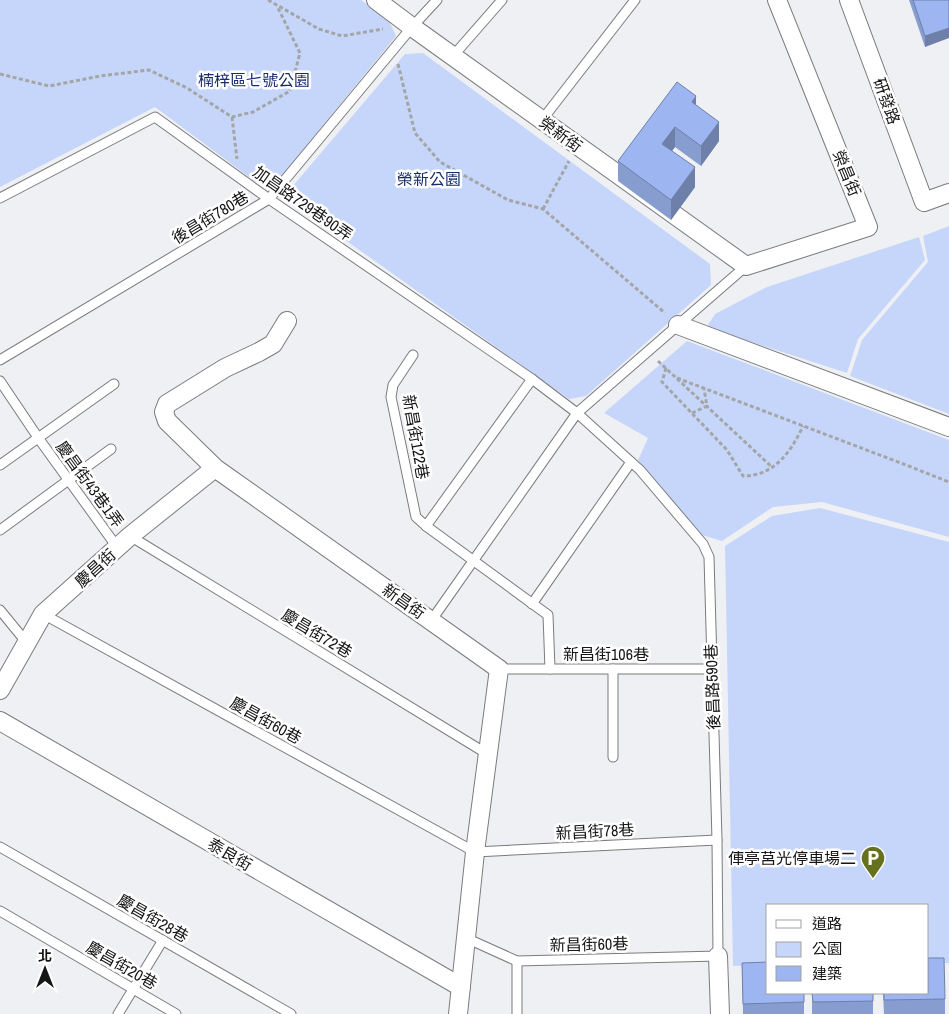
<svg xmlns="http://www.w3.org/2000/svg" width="949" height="1014" font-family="'Archivo Narrow','Noto Sans TC',sans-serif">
	<rect width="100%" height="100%" fill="#eff0f3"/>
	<!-- green -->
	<g fill="#c6d6fb">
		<polygon points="0,0 361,0 388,19 396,36 275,184 257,183 155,107 0,187"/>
		<polygon points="423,53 710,264 711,285 586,396 569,399 296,205 292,187 405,54"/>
		<polygon points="949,226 949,414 850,376 862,340 928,262 923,236"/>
		<polygon points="919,237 925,260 858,339 847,373 711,329 708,325 715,314 767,287"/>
		<polygon points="687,341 949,440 949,537 822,502 773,507 722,541 702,535 638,460 648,438 604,413"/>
		<polygon points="820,508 949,542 949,963 928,963 928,905 768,905 768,965 733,966 725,546 772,516"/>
	</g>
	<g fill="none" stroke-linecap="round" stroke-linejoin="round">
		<defs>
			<g id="service">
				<polyline points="453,56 502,0"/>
				<polyline points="542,120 635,0"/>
				<polyline points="0,198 155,117 269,199 532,379 577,413 640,470 703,544 709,557 717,840 718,956 517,961 466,938"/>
				<polyline points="413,355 393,385 391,397 416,517 426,526 548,615 550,669"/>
				<polyline points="0,360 269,199 412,27 437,0"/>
				<polyline points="0,381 39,439 117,547"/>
				<polyline points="0,465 114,384"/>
				<polyline points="426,526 532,379"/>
				<polyline points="0,530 111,449"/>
				<polyline points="130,536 489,755"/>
				<polyline points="532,604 631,462"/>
				<polyline points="0,610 27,643"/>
				<polyline points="43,614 475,852 717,840"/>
				<polyline points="431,621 577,413 746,266"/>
				<polyline points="499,669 712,669"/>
				<polyline points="613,669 613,757"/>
				<polyline points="0,847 291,1014"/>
				<polyline points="0,911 176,1014"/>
				<polyline points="517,961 517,1014"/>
				<polyline points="118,1014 163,940"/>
			</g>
			<g id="minor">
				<polyline points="376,0 412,27 746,266 868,227 777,0"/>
				<polyline points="849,0 924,202 949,193"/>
				<polyline points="287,321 273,344 259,352 225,368 167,404 164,412 167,421 215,468 499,669 475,852 458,1014"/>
				<polyline points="678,325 949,427"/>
				<polyline points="0,690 43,614 130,536 215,468"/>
				<polyline points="0,721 461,987"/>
				<polyline points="718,956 720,1014"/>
			</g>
		</defs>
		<!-- service casing -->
		<use href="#service" stroke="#7a7b7d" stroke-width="11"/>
		<!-- minor casing -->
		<use href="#minor" stroke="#7a7b7d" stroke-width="20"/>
		<!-- path -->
		<g stroke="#a4a5a7" stroke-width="3" stroke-dasharray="4 2.5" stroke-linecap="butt">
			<polyline points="268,0 319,29 342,36 383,29"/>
			<polyline points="398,64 415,133 440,162 508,200 543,209 665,313"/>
			<polyline points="0,74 49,86 100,76 149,70 187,88 232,117 253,112 290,91 300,53 277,6"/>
			<polyline points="232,117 237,159"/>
			<polyline points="543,209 569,161"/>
			<polyline points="658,361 773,468"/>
			<path d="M666,368L662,382L727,450L743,476C774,476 791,452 803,426"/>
			<polyline points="677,378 906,465 949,482"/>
			<polyline points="692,413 707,406 704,389"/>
		</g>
		<!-- service -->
		<use href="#service" stroke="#fff" stroke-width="9"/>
		<!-- minor -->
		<use href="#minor" stroke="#fff" stroke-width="18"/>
	</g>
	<!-- wall -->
	<g fill="#879dcf">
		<polygon points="909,0 949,0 925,47"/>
		<polygon points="696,105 719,141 701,166 675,147 672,151 695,187 671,220 618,181 618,161"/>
		<polygon points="742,963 804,993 804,1014 743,1014"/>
		<rect x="812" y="993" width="61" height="21"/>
		<polygon points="883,993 928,993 945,999 945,1014 884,1014"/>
	</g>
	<!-- shaded-wall -->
	<g fill="#6e7fa9">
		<polygon points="949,28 949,38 925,47 925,36"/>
		<polygon points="696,96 696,115 692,102"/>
		<polygon points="719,122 719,141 701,166 701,146"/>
		<polygon points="675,127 675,147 662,163 662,144"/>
		<polygon points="695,167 695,187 671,220 671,200"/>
	</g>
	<!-- building -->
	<g fill="#9db6f1" stroke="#6e7fa9">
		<polygon points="913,0 949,0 949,28 925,36"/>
		<polygon points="677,82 696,96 692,102 719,122 701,146 675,127 662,144 695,167 671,200 618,161"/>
		<polygon points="928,958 944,958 945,999 884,1000 884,993 928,993"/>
		<polygon points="768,962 768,993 804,993 804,1002 743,1004 742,963"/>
		<polygon points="812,993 873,993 873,1001 813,1002"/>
	</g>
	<!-- icons -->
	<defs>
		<symbol id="parking-pin" viewBox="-11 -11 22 30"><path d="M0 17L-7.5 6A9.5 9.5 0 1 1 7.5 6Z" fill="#65711c" stroke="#fff"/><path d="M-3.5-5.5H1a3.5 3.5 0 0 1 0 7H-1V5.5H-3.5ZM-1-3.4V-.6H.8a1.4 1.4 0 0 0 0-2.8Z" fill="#fff"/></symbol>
	</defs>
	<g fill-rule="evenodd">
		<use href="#parking-pin" x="859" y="844" width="28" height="38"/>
	</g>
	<g text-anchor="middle" stroke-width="5" stroke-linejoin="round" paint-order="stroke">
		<!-- park labels -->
		<g font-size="16" fill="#172b6e" stroke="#fff">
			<text x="254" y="86">楠梓區七號公園</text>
			<text x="429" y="185">榮新公園</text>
		</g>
		<!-- street labels -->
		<g font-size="16" fill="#151516" stroke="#fff">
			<text transform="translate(887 101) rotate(70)" y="6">研發路</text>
			<text transform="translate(561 134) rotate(36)" y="6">榮新街</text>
			<text transform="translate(847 173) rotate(68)" y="6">榮昌街</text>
			<text transform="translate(303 203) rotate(35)" y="6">加昌路729巷90弄</text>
			<text transform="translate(210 217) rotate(-31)" y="6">後昌街780巷</text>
			<text transform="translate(416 437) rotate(80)" y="6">新昌街122巷</text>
			<text transform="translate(90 484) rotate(54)" y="6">慶昌街43巷1弄</text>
			<text transform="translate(95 568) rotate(-42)" y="6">慶昌街</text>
			<text transform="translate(404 601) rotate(35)" y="6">新昌街</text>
			<text transform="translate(317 633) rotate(31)" y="6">慶昌街72巷</text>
			<text x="606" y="660">新昌街106巷</text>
			<text transform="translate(712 687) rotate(-92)" y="6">後昌路590巷</text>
			<text transform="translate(266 720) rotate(29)" y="6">慶昌街60巷</text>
			<text transform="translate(595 831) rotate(-3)" y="6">新昌街78巷</text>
			<text transform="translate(230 854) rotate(30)" y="6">泰良街</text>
			<text transform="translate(153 918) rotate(30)" y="6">慶昌街28巷</text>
			<text transform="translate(589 944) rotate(-1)" y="6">新昌街60巷</text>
			<text transform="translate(122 965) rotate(30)" y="6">慶昌街20巷</text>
		</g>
		<!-- poi labels -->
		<g font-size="16" fill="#151516" stroke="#fff" text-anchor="end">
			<text x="856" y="864">俥亭莒光停車場二</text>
		</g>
	</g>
	<!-- legend -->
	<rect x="766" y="904" width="162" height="90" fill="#ffffff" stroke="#a1a1a2"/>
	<rect x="776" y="920" width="25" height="8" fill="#ffffff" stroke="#a1a1a2"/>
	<text x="812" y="929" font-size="15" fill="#151516">道路</text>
	<rect x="776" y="942" width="25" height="15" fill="#c6d6fb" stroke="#a1a1a2"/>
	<text x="812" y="954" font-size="15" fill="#151516">公園</text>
	<rect x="776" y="966" width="25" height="15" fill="#9db6f1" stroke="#a1a1a2"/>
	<text x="812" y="979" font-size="15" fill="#151516">建築</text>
	<!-- north arrow -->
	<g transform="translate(45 969)" stroke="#ffffff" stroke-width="4" paint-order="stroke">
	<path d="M0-4L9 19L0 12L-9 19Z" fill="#151516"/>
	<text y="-8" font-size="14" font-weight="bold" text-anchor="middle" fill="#151516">北</text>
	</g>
</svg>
